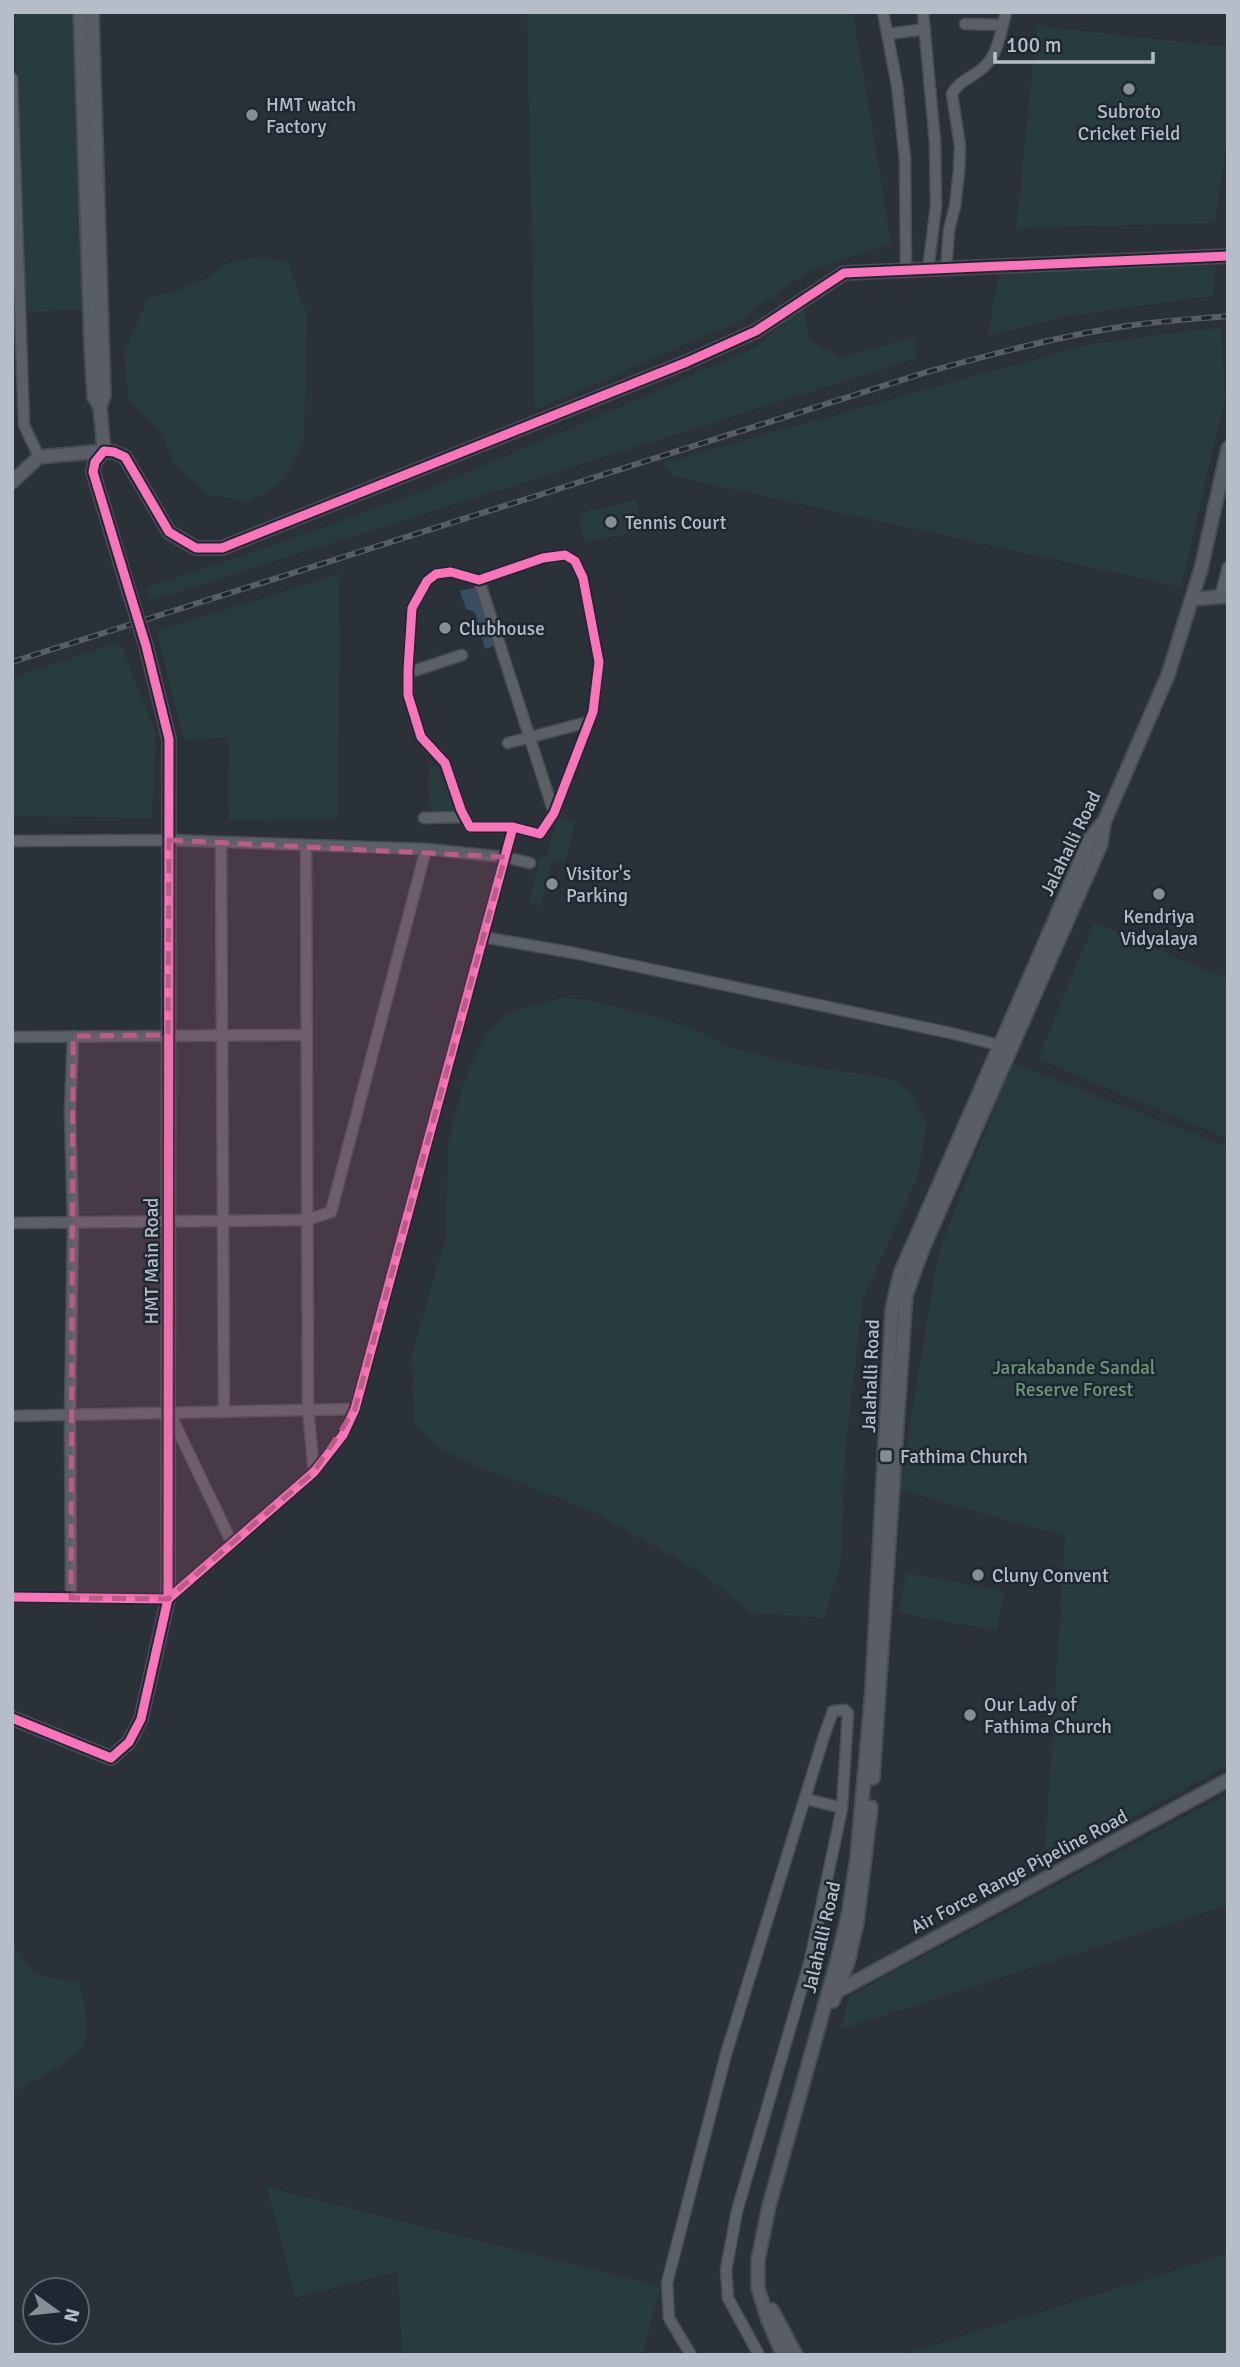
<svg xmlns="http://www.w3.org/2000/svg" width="1240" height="2367" font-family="Signika,sans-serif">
	<rect width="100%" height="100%" fill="#2b3138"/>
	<!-- green -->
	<g fill="#283b3d">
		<polygon points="15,12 75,12 83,310 23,312"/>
		<polygon points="527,12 853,12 891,243 806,273 739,321 535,410"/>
		<polygon points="1037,26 1228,47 1228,132 1215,223 1016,228"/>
		<polygon points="253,258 288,261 307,316 304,440 282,483 248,502 209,495 174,464 161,433 129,402 124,355 147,299 182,289 207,278 226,263"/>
		<polygon points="1216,265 1213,296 1062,317 987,337 999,273"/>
		<polygon points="803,304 810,340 841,358 915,337 917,358 152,600 146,588 263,549 425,491 581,424 757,347"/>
		<polygon points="1221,327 1225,399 1181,587 672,476 663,463 1090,344"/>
		<polygon points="636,500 643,530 585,543 578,514"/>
		<polygon points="340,574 338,819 229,820 228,738 184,740 157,631"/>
		<polygon points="120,642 156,734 152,818 12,816 12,678"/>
		<polygon points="429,764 443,767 455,815 428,809"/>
		<polygon points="557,817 575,821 565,862 553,860 541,906 529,903 540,856 547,858"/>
		<polygon points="1094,923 1228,979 1228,1139 1038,1059"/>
		<polygon points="559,998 585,999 687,1026 729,1047 798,1065 888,1078 909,1090 927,1125 917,1178 863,1299 846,1443 841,1561 824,1618 750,1613 704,1574 592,1511 469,1463 432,1443 415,1426 411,1359 446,1235 448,1143 463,1084 482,1042 506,1014"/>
		<polygon points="1012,1063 1228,1147 1228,1765 1044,1866 1065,1536 899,1490 938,1254"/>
		<polygon points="906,1573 1004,1591 997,1631 899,1613"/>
		<polygon points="1228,1794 1228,1905 841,2029 849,1996"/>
		<path d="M12,1941L34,1974L79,1983C81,1994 85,2005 86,2016C87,2026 87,2040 82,2048C74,2061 28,2083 12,2094Z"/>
		<polygon points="267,2187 661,2287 642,2355 402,2355 398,2272 295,2298"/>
		<polygon points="1228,2254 1228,2355 901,2355"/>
	</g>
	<!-- water -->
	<polygon fill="#3a4d61" points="477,587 496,645 485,649 475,612 466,609 460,591"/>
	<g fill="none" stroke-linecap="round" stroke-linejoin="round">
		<defs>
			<g id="street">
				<polyline points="883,12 897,85 905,159 906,271"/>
				<polyline points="923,12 935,142 936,206 928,270"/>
				<polyline points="965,24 1003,25"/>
				<polyline points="888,34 925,29"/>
				<polyline points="12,78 24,425 39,457"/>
				<path d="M946,269L949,230L955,206L959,171L960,146L952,94C959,80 976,76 986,65C998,53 1002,28 1006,12"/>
				<polyline points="479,580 554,813"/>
				<polyline points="1220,597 1228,567"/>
				<polyline points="408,673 462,655"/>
				<polyline points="508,743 588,722"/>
				<polyline points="424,818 465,817"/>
				<polyline points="12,841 169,840 426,849 505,857 530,863"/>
				<polyline points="221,842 224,1412"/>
				<polyline points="306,845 308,1410 314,1472"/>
				<polyline points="483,937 574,953 955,1034 1006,1047"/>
				<polyline points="12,1037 306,1035"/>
				<polyline points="12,1223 307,1220 331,1212 426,849"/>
				<polyline points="170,1414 232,1543"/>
				<polyline points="12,1416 355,1409"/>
				<polyline points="12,1597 168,1599 314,1472 343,1435 355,1409 513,827 540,834 554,813 593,712 599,662 583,578 575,561 565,555 543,558 479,580 451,572 436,574 427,581 412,608 408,670 408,695 421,737 445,763 461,810 470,827 513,827"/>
				<polyline points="71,1598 70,1415 73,1222 70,1111 73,1036"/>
				<polyline points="806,1799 842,1808"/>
				<polyline points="691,2355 669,2318 667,2283 726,2054 825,1733 833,1711 845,1710 848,1713 842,1808 810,1960 737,2211 726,2270 728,2298 759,2355"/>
			</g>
			<g id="secondary">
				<polyline points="80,12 91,347 94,397 100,407"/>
				<polyline points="12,482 39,457 104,451 100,407 104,395 92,12"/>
				<polyline points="128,588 93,472 95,462 104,451 114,452 125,457 169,532 196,548 222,548 687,362 756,331 844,273 1228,256"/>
				<polyline points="1193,599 1228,596"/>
				<polyline points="12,1718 111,1758 129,1742 141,1719 168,1599 169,739 146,646"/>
				<polyline points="873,1778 906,1295 923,1248 1101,844 1104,823"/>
				<polyline points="836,1992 1228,1780"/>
				<polyline points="833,2001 848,1962 857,1923 871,1807"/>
				<polyline points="772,2310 796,2355"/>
				<polyline points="783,2355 768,2320 758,2288 758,2260 769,2206 837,1961 849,1911 857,1857 872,1690 892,1310 900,1274 1090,839 1105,820 1168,675 1201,569 1228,448"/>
			</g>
		</defs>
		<!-- street casing -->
		<use href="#street" stroke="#484d53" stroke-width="13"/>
		<!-- secondary casing -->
		<use href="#secondary" stroke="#484d53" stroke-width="16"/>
		<!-- street -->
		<use href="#street" stroke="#5b6065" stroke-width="10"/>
		<!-- secondary -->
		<use href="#secondary" stroke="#595e64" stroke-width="12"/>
		<defs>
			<path id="rail" d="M12,662L927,372C993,354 1059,336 1126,326C1160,321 1194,319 1228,316"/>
		</defs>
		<!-- rail casing -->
		<use href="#rail" stroke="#595e64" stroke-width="6"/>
		<!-- rail -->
		<use href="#rail" stroke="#1e2832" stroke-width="3.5" stroke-dasharray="10" stroke-linecap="butt"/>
		<defs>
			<polyline id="secondary-bridge" points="128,588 146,646"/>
		</defs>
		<!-- secondary-bridge casing -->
		<use href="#secondary-bridge" stroke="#484d53" stroke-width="16" stroke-linecap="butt"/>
		<!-- secondary-bridge -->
		<use href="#secondary-bridge" stroke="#595e64" stroke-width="12"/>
		<defs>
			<g id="cycleway">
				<polyline points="12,1597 168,1599 314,1472 343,1435 355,1409 513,827 540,834 554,813 593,712 599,662 583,578 575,561 565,555 543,558 479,580 451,572 436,574 427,581 412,608 408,670 408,695 421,737 445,763 461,810 470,827 513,827"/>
				<polyline points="12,1718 111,1758 129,1742 141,1719 168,1599 169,739 146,646 93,472 95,462 104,451 114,452 125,457 169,532 196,548 222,548 687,362 756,331 844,273 1228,256"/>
			</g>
		</defs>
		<!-- cycleway casing -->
		<use href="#cycleway" stroke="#1e2832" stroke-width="13"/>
		<!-- cycleway -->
		<use href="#cycleway" stroke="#fb73b8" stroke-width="9"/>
	</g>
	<!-- marked area -->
	<path fill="#bd5a87" fill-opacity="0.2" stroke="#bd5a87" stroke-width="5" stroke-dasharray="14 9" stroke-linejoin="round" d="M169,840L505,857L355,1409L314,1472L168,1599L71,1598L73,1036L168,1035Z"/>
	<!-- markers -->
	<g fill="#858d96" stroke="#1e2832" stroke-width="2.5">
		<circle cx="1129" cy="89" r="7"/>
		<circle cx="252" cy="115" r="7"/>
		<circle cx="611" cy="522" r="7"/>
		<circle cx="445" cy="628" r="7"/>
		<circle cx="552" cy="884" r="7"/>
		<circle cx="1159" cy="894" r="7"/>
		<rect x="879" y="1449" width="14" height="14" rx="3.5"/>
		<circle cx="978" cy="1575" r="7"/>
		<circle cx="970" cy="1715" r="7"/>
	</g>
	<g text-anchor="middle" stroke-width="5" stroke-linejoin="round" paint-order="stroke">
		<!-- poi labels -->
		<g font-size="19" fill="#b5bec8" stroke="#1e2832" text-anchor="start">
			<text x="266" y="111">HMT watch<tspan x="266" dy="22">Factory</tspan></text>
			<text x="1129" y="118" text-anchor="middle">Subroto<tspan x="1129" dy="22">Cricket Field</tspan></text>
			<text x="625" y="529">Tennis Court</text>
			<text x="459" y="635">Clubhouse</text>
			<text x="566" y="880">Visitor's<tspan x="566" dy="22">Parking</tspan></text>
			<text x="1159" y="923" text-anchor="middle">Kendriya<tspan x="1159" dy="22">Vidyalaya</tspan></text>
			<text x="900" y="1463">Fathima Church</text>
			<text x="992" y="1582">Cluny Convent</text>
			<text x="984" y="1711">Our Lady of<tspan x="984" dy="22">Fathima Church</tspan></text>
		</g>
		<!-- street labels -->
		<g font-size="19" fill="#b5bec8" stroke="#1e2832">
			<text transform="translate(1070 843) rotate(-64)" y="7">Jalahalli Road</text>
			<text transform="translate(151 1261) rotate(-90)" y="7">HMT Main Road</text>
			<text transform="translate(870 1376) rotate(-88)" y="7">Jalahalli Road</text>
			<text transform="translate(1019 1871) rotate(-28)" y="7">Air Force Range Pipeline Road</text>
			<text transform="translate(821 1937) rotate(-77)" y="7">Jalahalli Road</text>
		</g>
		<!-- park labels -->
		<g font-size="19" fill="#6e9875" stroke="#1e2832">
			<text x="1074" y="1374">Jarakabande Sandal<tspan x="1074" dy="22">Reserve Forest</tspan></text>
		</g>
	</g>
	<!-- border -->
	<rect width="1240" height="2367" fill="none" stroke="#b5bec8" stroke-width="28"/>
	<!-- north arrow -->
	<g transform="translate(56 2311) rotate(105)"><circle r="33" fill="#1e2832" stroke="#5a646e" stroke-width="2"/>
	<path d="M0-5L12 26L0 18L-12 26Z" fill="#858d96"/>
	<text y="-10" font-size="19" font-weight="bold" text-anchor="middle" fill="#b5bec8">N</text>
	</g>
	<!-- scale -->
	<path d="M995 52v10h158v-10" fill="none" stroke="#b5bec8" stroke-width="3.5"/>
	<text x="1006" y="52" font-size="21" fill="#b5bec8" stroke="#1e2832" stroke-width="5" paint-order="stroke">100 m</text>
</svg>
